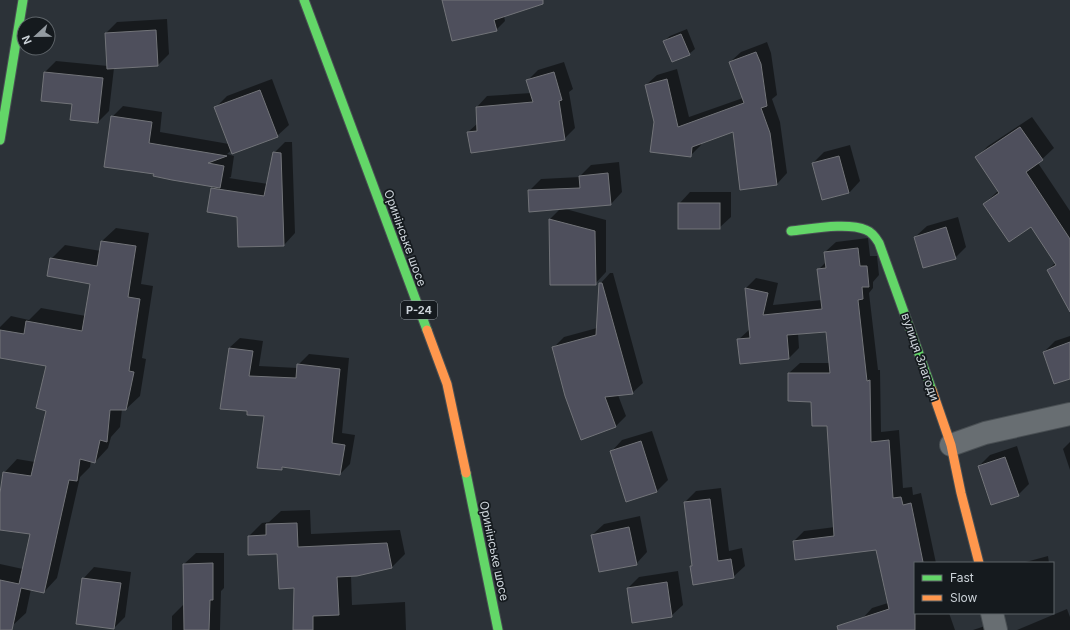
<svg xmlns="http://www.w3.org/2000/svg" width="1070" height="630" font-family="Inter,sans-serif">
	<rect width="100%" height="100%" fill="#2c3238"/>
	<!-- shadow -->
	<g fill="#0007">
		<polygon points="443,0 531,0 504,16 505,21 496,30"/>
		<polygon points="167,19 169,54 158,65 114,68 109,111 98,122 73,103 42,100 45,72 56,61 108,66 106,33 117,22"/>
		<polygon points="687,29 695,49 689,54 664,41 670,36"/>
		<polygon points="767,42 771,53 777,95 772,99 780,122 787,173 777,184 734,131 701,143 701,145 690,156 655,122 646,85 657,75 677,69 689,117 743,98 730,62 741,52"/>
		<polygon points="564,62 573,89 569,92 575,128 564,139 468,132 478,123 477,107 487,96 531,93 527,81 538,70"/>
		<polygon points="272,79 289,125 277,136 232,150 227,154 234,156 231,177 229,178 268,184 274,153 285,142 292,142 295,233 284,245 239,246 238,217 212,188 214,186 155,173 112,117 123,106 162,112 160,132 229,144 216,107 227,96"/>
		<polygon points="1032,117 1054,148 1038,163 1070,211 1070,290 1048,270 1056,262 1031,225 984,204 999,190 977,157 988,146"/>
		<polygon points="850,145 860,181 849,193 813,163 824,152"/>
		<polygon points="619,162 622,192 611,204 562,208 606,220 606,272 595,284 551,284 550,219 561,208 530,190 541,179 580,177 580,176 591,165"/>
		<polygon points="690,192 731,192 731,217 719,228 679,204"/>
		<polygon points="958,217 966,247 955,258 915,237 927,226"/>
		<polygon points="116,228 149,233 141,284 153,286 142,358 146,359 140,396 126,409 122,409 120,427 111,437 108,448 95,462 91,461 90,467 80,477 57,578 44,592 31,589 26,613 12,626 0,623 0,564 23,569 31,533 0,529 0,500 4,473 17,459 35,462 47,410 47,365 0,357 0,327 11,316 29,320 41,308 86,316 91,283 51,259 65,245 101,251 102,241"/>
		<polygon points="868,238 870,256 877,256 879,275 873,282 873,288 869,293 878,370 880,370 881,432 899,430 903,488 912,487 913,495 921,493 936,563 915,563 915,613 949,613 955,630 865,630 862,619 872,608 888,603 877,549 794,541 804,531 835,527 828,425 812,401 789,373 800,363 830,363 826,330 798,333 799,348 789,358 738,340 750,329 746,288 756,278 778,283 773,305 822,300 819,269 826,262 825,252 836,242"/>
		<polygon points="610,273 613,273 643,383 632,393 618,395 626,416 615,427 553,348 564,337 597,328 600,284"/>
		<polygon points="1070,336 1070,377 1044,352 1055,341"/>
		<polygon points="240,338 263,341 259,366 298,368 298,365 309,354 349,358 342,433 355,435 350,464 340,474 284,467 281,469 265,415 248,410 229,348"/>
		<polygon points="652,431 668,480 657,491 611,452 622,440"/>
		<polygon points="1070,442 1070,470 1063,449"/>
		<polygon points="1017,446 1029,484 1018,495 979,466 990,455"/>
		<polygon points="721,488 729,551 742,548 745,566 733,577 691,566 692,565 685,502 696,491"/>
		<polygon points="310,510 311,534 400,530 405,554 392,567 351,575 352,605 405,602 406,630 294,630 295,587 278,553 249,536 262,523 269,522 281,511"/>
		<polygon points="640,516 647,552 636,564 592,535 604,524"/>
		<polygon points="196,553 224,553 224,588 221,591 220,630 172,630 172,616 184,604 185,604 184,564"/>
		<polygon points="1048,556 1049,563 1021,563 1022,563"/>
		<polygon points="94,567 131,572 125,617 114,628 83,579"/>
		<polygon points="678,571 683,605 671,616 628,588 639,577"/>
		<polygon points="1067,609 1070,617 1070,630 1017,630"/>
		<polygon points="994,623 997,630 973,630"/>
	</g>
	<!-- building -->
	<g fill="#4e4f5c" stroke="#727479">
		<polygon points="442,0 543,0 543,4 494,20 497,31 452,41"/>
		<polygon points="156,30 158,66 107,69 105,33"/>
		<polygon points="681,34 690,55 672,62 663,41"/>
		<polygon points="756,52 761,64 767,106 761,108 770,133 777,185 740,190 733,132 692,147 691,157 650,152 654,122 645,85 667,79 678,127 744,103 729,62"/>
		<polygon points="44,72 103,78 98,123 70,120 72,104 41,101"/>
		<polygon points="554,72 562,100 559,101 565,140 471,153 467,132 477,131 476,107 533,102 526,80"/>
		<polygon points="260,90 278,137 232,154 214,107"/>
		<polygon points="111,116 152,122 149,143 227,156 208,163 224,166 220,188 172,180 153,176 154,174 104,167"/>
		<polygon points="1020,127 1043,160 1026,172 1070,239 1070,312 1047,270 1056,265 1031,227 1009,242 983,204 999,193 975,157"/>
		<polygon points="273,152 281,153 284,246 238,247 237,217 207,212 211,188 264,196"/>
		<polygon points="839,156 849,193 822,200 812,163"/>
		<polygon points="608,173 611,205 529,212 528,190 580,188 579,176"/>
		<rect x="678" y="203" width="42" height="26"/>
		<polygon points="549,219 595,231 596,285 550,285"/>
		<polygon points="946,227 956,259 923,268 914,237"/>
		<polygon points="101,241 136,246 128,297 140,299 129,371 134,372 126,410 110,410 107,442 100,440 95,463 80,459 77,481 69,480 44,593 21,588 12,630 0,630 0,580 19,584 30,534 0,530 0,493 3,472 31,476 46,411 36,408 46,366 0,358 0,330 24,334 26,321 82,331 90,284 47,276 50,258 97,266"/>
		<polygon points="858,248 860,266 867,266 869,287 862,287 863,299 858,300 867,381 870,380 871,442 889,440 893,498 901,497 903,505 911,503 923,562 915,563 915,630 838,630 837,626 889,609 876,550 795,560 793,541 834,536 827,426 812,426 811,402 788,401 788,373 830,373 826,332 787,335 789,359 740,364 737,339 750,338 745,288 768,293 763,315 822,309 817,269 826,268 824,252"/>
		<polygon points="599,283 602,283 633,394 605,397 616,427 581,440 565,396 552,347 596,335"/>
		<polygon points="1070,342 1070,379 1054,384 1043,352"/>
		<polygon points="229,348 253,351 249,376 296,378 297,364 340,369 332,443 345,445 340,475 282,467 282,470 257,468 264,416 247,415 247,411 220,409"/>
		<polygon points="641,441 657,492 626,502 610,451"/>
		<polygon points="1005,457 1019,496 991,505 978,466"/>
		<polygon points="710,499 718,561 731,559 734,578 693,585 690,566 692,566 684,502"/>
		<polygon points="297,523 298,547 387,543 392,568 357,576 337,577 339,615 313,616 313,630 293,630 294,588 279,589 277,554 248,555 248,536 266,535 266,524"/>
		<polygon points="629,527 637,565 599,572 591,535"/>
		<polygon points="213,563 213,600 210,600 209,630 184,630 183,564"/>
		<polygon points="82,578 121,583 114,629 76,624"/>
		<polygon points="667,582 672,617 632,623 627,588"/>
	</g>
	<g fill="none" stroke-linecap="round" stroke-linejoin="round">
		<defs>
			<g id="street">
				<polyline points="951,445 985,433 1070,414"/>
				<polyline points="992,613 996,630"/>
			</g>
			<g id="fast">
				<polyline points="304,0 427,330"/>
				<polyline points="0,140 23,0"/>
				<path d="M791,231C811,229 848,222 866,230C872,232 876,238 879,243L932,390"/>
				<polyline points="466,473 498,630"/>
			</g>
			<g id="slow">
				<polyline points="427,330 447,384 466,473"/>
				<polyline points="932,390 951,445 961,493 979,563"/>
			</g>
		</defs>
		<!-- street casing -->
		<use href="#street" stroke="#494f53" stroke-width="24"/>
		<!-- fast casing -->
		<use href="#fast" stroke="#494f53" stroke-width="11"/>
		<!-- slow casing -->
		<use href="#slow" stroke="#494f53" stroke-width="11"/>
		<!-- street -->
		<use href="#street" stroke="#686e72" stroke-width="22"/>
		<!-- fast -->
		<use href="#fast" stroke="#63d668" stroke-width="9"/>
		<!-- slow -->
		<use href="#slow" stroke="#ff974d" stroke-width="9"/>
	</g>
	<g text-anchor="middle" stroke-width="3.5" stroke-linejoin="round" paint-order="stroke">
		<!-- shield labels -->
		<rect fill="#151a1e" stroke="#959ca1" stroke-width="1" x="401" y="301" width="36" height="18" rx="3"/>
		<g font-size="11" font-weight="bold" fill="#ccd3d9">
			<text x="419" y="314">Р-24</text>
		</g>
		<!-- street labels -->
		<g font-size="12" fill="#ccd3d9" stroke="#151a1e">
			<text transform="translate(405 238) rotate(70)" y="4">Оринінське шосе</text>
			<text transform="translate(920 357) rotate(71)" y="4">вулиця Злагоди</text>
			<text transform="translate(494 551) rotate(78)" y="4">Оринінське шосе</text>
		</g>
	</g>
	<!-- legend -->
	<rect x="914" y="562" width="140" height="52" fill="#151a1e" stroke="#5e6469"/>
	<rect x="922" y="575" width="20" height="6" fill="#63d668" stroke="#5e6469"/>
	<text x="950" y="582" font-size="12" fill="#ccd3d9">Fast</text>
	<rect x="922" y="595" width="20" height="6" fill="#ff974d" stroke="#5e6469"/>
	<text x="950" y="602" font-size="12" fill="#ccd3d9">Slow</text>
	<!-- north arrow -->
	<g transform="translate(36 36) rotate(248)"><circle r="19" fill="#151a1e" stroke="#5e6469"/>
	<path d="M0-3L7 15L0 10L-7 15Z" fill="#949ba1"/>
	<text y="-6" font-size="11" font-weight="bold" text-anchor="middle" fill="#ccd3d9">N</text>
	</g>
</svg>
